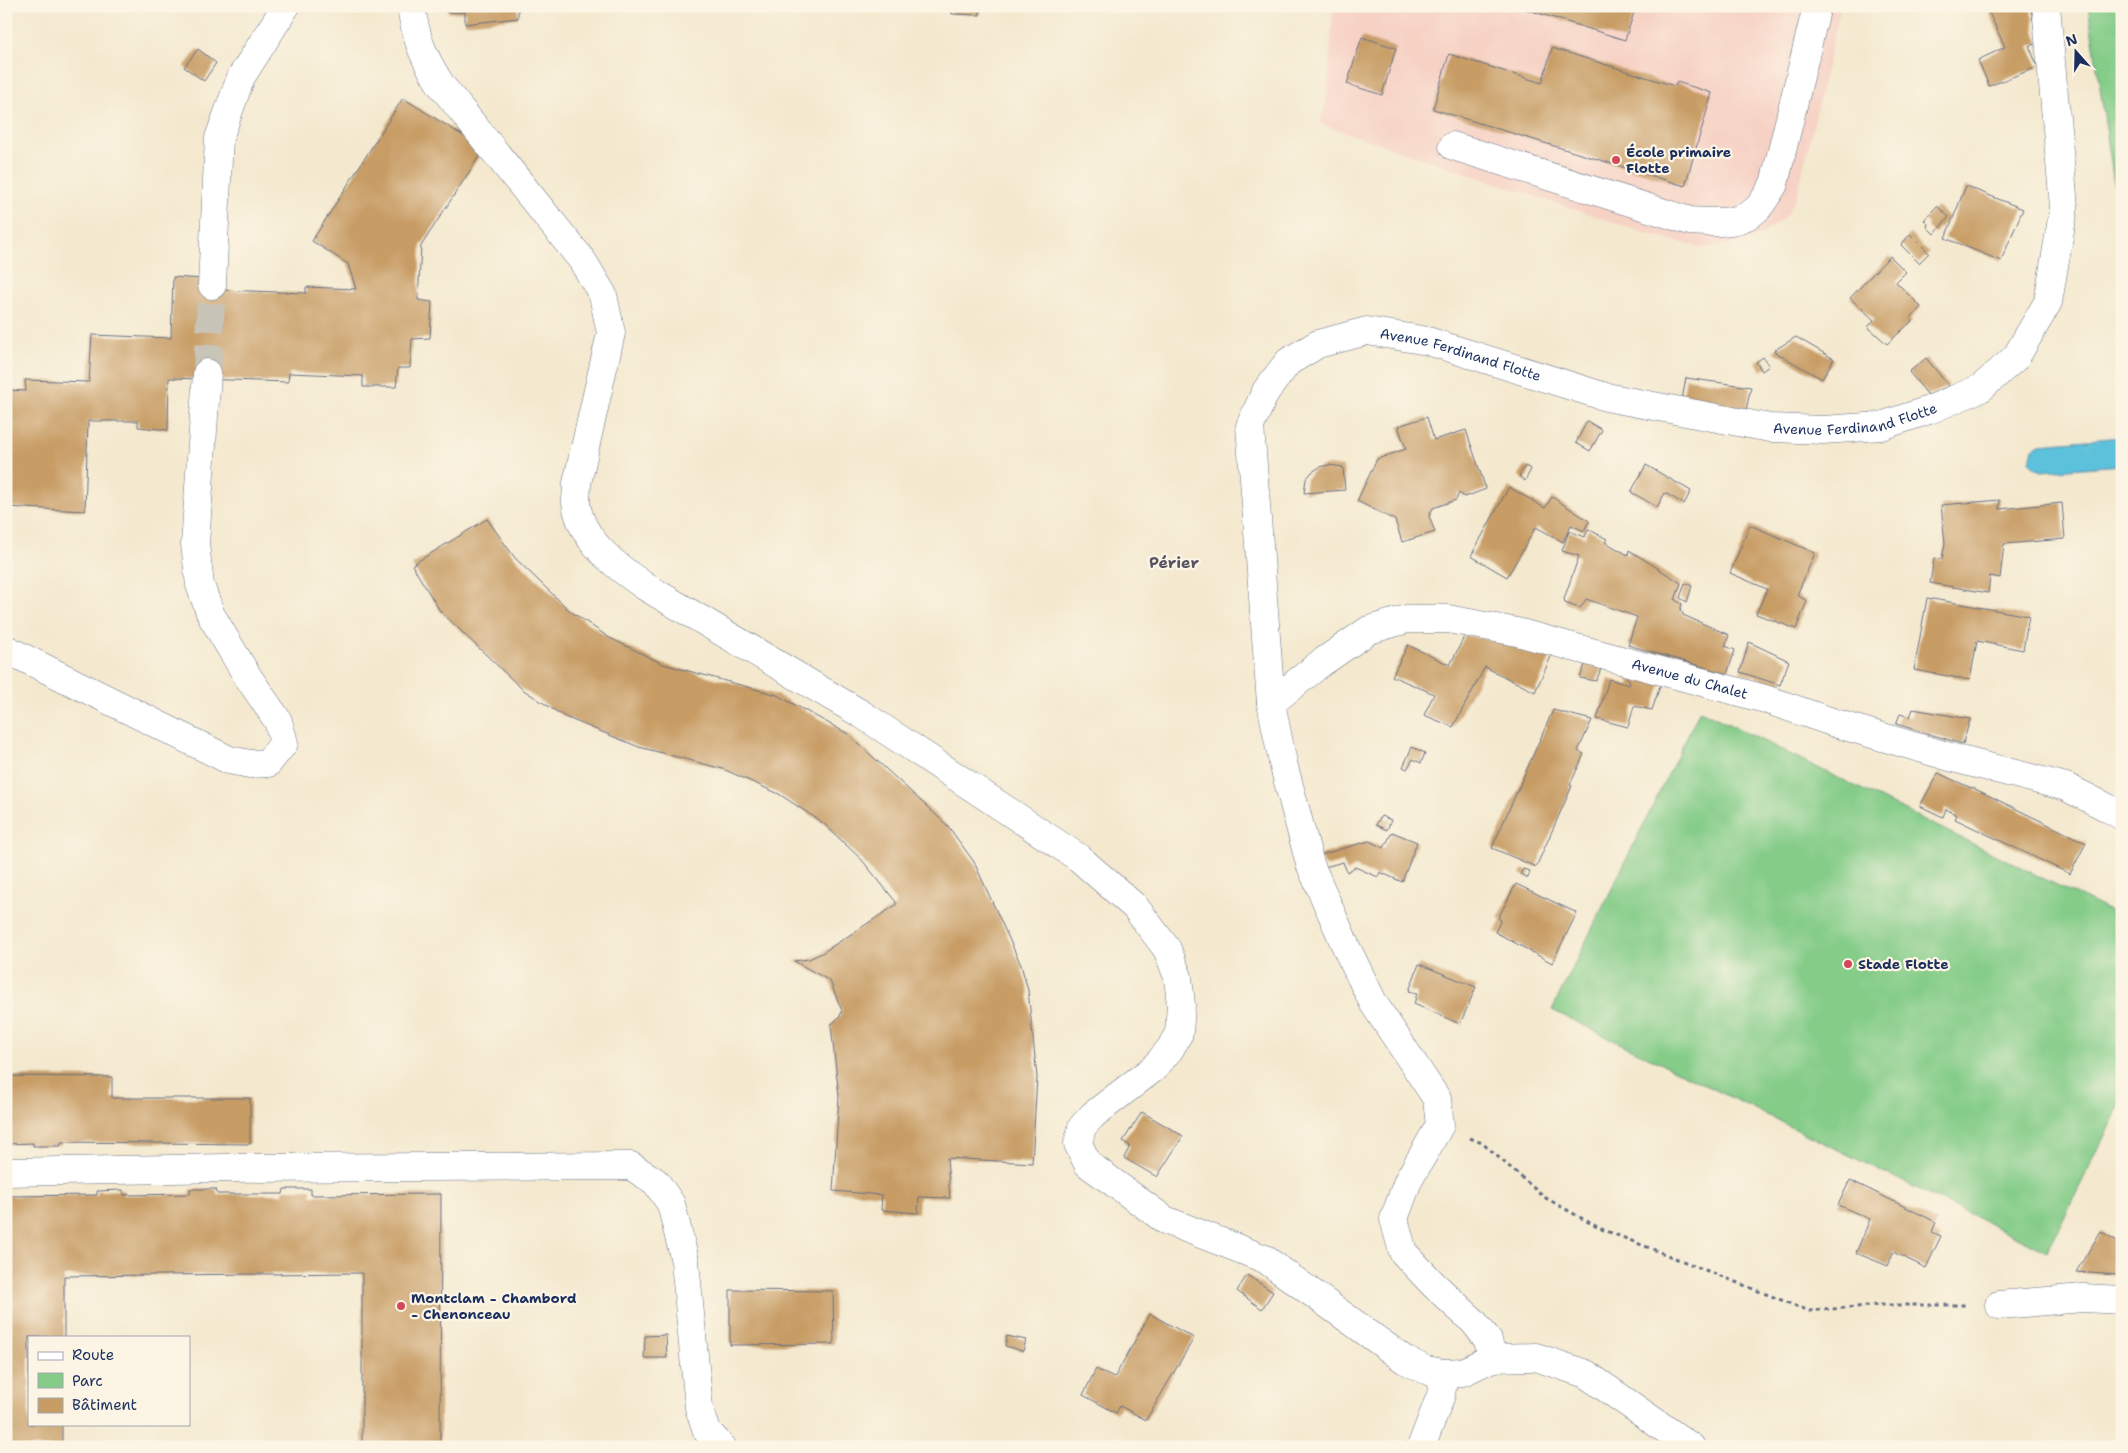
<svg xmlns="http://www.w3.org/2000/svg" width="2128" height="1453" font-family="'Shantell Sans',sans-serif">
	<rect width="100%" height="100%" fill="#fcf5e5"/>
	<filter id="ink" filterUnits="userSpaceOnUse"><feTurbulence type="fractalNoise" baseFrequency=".02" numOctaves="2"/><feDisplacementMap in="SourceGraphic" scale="10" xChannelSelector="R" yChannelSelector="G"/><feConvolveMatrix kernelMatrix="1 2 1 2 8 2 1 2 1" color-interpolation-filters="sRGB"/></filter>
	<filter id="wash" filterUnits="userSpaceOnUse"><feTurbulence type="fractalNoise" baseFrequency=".0096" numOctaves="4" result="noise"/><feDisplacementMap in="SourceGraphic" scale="20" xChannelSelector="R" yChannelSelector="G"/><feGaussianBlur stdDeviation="1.12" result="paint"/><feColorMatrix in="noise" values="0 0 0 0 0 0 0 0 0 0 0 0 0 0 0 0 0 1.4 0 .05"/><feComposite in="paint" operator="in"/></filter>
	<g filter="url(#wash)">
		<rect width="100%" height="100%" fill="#f4e9cf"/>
		<!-- built -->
		<polygon fill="#f6d2c5" points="1333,6 1841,6 1797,196 1787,215 1763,234 1738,243 1701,248 1642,232 1320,124 1327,97"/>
		<!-- green -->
		<g fill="#84cc88" stroke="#507e73">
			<polygon points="2088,6 2122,6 2122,238"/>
			<polygon points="1700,710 2122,917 2122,1101 2047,1252 1552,1010"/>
		</g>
		<!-- water -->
		<polygon fill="#5cc1da" stroke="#3c789c" points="2122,437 2122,465 2042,471 2035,468 2030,462 2033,448 2040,444"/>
		<g id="blocks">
			<!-- building -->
			<g fill="#c79c65">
				<polygon points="447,6 518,6 518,18 465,24 465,12 448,13"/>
				<polygon points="952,6 980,6 980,15 952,14"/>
				<polygon points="1523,6 1636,6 1625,40 1522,8"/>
				<polygon points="1986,6 2030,6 2038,43 2029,46 2038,67 1989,86 1978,60 2005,47"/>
				<polygon points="1362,37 1396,48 1382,95 1347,84"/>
				<polygon points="1552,48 1675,86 1677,82 1712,93 1685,186 1433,109 1449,54 1542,83"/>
				<polygon points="198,49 216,63 204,81 184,67"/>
				<polygon points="403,98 484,149 421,246 418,300 432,302 430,338 412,339 410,368 398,368 396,387 363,387 363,376 289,373 288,382 169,378 168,430 138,427 138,421 88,421 85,511 6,507 6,390 26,391 25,380 89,382 92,335 171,338 173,277 203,279 221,290 306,293 306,287 356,289 348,264 312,241"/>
				<polygon points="1966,186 2023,209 2001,261 1945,238"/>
				<polygon points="1937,206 1949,217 1934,234 1927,227 1928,224 1924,220"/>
				<polygon points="1910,234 1929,253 1919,263 1901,245"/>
				<polygon points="1890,256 1906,272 1896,282 1921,307 1910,319 1912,321 1887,344 1868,327 1874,320 1850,298"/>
				<polygon points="1796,337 1834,359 1822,379 1773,351"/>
				<polygon points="1763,357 1769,366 1762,371 1756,362"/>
				<polygon points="1926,358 1949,386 1928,395 1909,372"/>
				<polygon points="1686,378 1751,387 1746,410 1682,400"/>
				<polygon points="1427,417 1434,440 1466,430 1486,489 1465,497 1459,493 1456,500 1433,508 1429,516 1435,532 1402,542 1395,520 1357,501 1377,459 1406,449 1398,426"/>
				<polygon points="1587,421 1602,430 1590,451 1576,443"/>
				<polygon points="1329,465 1343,467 1345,490 1304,493 1306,479 1312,472 1320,467"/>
				<polygon points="1646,465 1691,491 1684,504 1665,493 1657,507 1631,492"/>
				<polygon points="1525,466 1531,469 1525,481 1519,476"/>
				<polygon points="1509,487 1545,508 1552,497 1589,521 1584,531 1571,525 1563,542 1536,527 1507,577 1471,556"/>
				<polygon points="2000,500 1999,509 2062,503 2065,539 2004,544 2000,578 1990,576 1988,593 1930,583 1934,558 1942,559 1945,543 1941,505"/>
				<polygon points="487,519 515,558 569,610 608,637 663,664 777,695 848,734 948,826 974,862 1021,965 1028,990 1037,1077 1032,1163 947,1158 950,1198 919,1197 918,1213 881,1210 882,1195 833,1191 839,1096 831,1025 840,1016 842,1011 830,981 794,961 809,959 822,953 896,905 896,902 862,860 823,823 779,794 723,769 639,747 565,717 522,689 440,611 412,565"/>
				<polygon points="1750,525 1815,553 1797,595 1807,601 1796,629 1756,614 1767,589 1730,573"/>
				<polygon points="1588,529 1607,539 1605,542 1628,555 1629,550 1681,583 1675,600 1682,604 1680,611 1683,613 1683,615 1729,635 1725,646 1735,650 1727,674 1628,645 1637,617 1586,599 1582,606 1579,608 1565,603 1564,599 1579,556 1562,551 1569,531 1585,537"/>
				<polygon points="1685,583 1692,586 1687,602 1680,598"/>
				<polygon points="1927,598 2029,616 2023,650 1977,641 1970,680 1914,670"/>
				<polygon points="1465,635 1553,652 1535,692 1485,667 1453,727 1424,715 1434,694 1392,676 1408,645 1450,665"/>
				<polygon points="1749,642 1789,661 1780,685 1740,672"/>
				<polygon points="1586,662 1602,667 1596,681 1580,678"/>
				<polygon points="1627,675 1661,683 1652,710 1634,706 1628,727 1597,719 1609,679 1629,685 1630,681 1627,678"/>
				<polygon points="1913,709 1970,719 1963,744 1896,724 1900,714 1910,717"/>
				<polygon points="1553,710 1592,720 1578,751 1584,754 1570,785 1572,786 1536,867 1492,848"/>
				<polygon points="1412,747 1425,753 1421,763 1413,759 1407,769 1403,767"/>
				<polygon points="1938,773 1971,788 1971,787 2086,843 2070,874 1955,819 1957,815 1946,809 1943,817 1920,806"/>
				<polygon points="1381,816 1391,820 1387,830 1376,825"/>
				<polygon points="1392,832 1417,842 1402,882 1380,872 1378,877 1355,867 1347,872 1343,862 1325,867 1320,855 1369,841 1384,848"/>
				<polygon points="1523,869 1530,871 1528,878 1520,874"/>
				<polygon points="1516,884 1577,913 1552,963 1495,932 1501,920 1498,918"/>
				<polygon points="1419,964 1476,987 1460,1024 1414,1004 1417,993 1409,991"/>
				<polygon points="6,1076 112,1077 112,1098 250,1098 250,1144 61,1142 61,1146 33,1146 33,1143 6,1144"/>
				<polygon points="1142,1112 1183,1136 1157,1177 1124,1158 1130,1146 1123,1141"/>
				<polygon points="1850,1180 1936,1222 1932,1232 1941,1236 1926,1268 1893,1252 1888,1266 1856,1253 1870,1219 1838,1205"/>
				<polygon points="190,1189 216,1189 217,1194 283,1194 284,1189 311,1189 311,1195 441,1194 440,1447 362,1447 362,1273 64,1276 64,1337 29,1337 29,1424 62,1424 62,1447 6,1447 6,1196 97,1195 97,1191 123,1190 124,1195 190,1194"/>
				<polygon points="2101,1231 2122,1244 2122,1269 2118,1275 2076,1272"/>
				<polygon points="1247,1275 1273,1292 1262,1309 1237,1291"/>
				<polygon points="730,1290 833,1291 834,1344 730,1345"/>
				<polygon points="1150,1314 1194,1338 1146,1420 1120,1406 1116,1413 1083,1395 1096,1369 1114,1378"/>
				<polygon points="666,1335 667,1358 644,1358 645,1336"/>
				<polygon points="1007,1336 1026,1340 1023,1351 1005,1346"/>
			</g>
		</g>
	</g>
	<g filter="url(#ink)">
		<use href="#blocks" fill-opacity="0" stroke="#677086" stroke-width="1"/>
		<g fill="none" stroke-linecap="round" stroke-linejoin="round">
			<!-- minor-tunnel -->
			<polyline stroke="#c9c4b8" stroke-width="28" stroke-dasharray="28 14" stroke-linecap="butt" points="207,373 212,285"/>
			<defs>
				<g id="minor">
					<path d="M411,6C416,40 423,56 441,85L582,260L603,295L611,333L577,483C577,489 576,497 576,503C581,541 617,567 646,587L863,715L1079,858L1135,907L1167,949L1178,977L1181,1005L1179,1033L1170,1049L1154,1068L1093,1115L1082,1127L1078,1144L1088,1164L1165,1220L1265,1259L1405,1360L1426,1370L1444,1373L1463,1372L1492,1358L1536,1357L1586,1374L1691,1447"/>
					<path d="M1453,146L1690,221C1713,222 1740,226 1758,208C1764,201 1769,192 1774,184L1817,6"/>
					<polyline points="212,285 219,138 241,77 286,6"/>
					<polyline points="6,649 229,760 250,764 268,763 284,743 278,721 246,674 211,615 200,585 195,544 207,373"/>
					<path id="s1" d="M1271,703L1321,663L1369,630L1407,619H1448L1517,632L1765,699L1835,723L1957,759L2066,787L2108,808L2122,816"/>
					<polyline points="6,1172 227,1168 631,1166 656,1182 671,1204 685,1261 699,1408 707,1431 722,1447"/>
					<polyline points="1999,1305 2083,1298 2122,1300"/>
					<path id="s2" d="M1492,1358L1488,1340L1474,1322L1434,1285L1403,1252L1394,1219L1408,1181L1440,1125L1437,1099L1374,1004L1347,949L1310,864L1283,763L1271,703L1250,426L1266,391L1288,362L1318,344L1367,331L1428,341L1606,397L1770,428L1823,430L1881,426L1929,410L1981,388L2016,357L2048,302L2064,207L2046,6"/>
					<polyline points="1421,1447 1441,1395 1444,1373"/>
				</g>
			</defs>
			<!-- minor casing -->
			<use href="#minor" stroke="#677086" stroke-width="29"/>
			<!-- path -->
			<polyline stroke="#677086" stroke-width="3" stroke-dasharray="4 4" stroke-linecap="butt" points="1470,1138 1482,1143 1544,1197 1599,1228 1809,1311 1879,1305 1966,1305"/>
			<!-- minor -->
			<use href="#minor" stroke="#fff" stroke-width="28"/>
		</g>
	</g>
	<!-- markers -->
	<g fill="#d1495b" stroke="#fcf5e5" stroke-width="2">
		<circle cx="1616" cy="160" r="5"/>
		<circle cx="1848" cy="964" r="5"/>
		<circle cx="401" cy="1306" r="5"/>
	</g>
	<g text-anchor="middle" stroke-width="4.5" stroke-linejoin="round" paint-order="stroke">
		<!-- poi labels -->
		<g font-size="14" font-weight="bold" fill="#1b2f5e" stroke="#fcf5e5" text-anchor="start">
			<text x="1626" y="157">École primaire<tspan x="1626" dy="16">Flotte</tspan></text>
			<text x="1858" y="969">Stade Flotte</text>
			<text x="411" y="1303">Montclam - Chambord<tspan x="411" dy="16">- Chenonceau</tspan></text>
		</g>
		<!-- street labels -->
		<g font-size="14" fill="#1b2f5e" stroke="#fcf5e5">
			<text dy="5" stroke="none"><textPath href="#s2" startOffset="1275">Avenue Ferdinand Flotte</textPath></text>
			<text dy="5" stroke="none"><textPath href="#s2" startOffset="1680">Avenue Ferdinand Flotte</textPath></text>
			<text dy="5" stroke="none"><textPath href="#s1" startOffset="452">Avenue du Chalet</textPath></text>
		</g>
		<!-- quarter labels -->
		<g font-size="16" font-weight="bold" fill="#575560" stroke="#fcf5e5">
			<text x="1174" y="568">Périer</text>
		</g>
	</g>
	<!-- margin -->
	<rect width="2128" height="1453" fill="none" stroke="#fcf5e5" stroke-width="25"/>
	<!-- legend -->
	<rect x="28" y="1336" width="162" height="90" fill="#fcf5e5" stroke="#a2a6af"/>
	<rect x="38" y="1352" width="25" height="8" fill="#ffffff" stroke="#a2a6af"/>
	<text x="72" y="1360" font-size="15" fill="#1b2f5e">Route</text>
	<rect x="38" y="1373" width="25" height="15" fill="#84cc88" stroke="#a2a6af"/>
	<text x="72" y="1386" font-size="15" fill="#1b2f5e">Parc</text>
	<rect x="38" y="1398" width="25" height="15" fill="#c79c65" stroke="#a2a6af"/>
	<text x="72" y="1410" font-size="15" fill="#1b2f5e">Bâtiment</text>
	<!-- north arrow -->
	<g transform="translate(2076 52) rotate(340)" stroke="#fcf5e5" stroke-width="4" paint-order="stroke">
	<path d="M0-4L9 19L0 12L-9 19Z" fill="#1b2f5e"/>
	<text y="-8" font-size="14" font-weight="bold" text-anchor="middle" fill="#1b2f5e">N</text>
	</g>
</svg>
